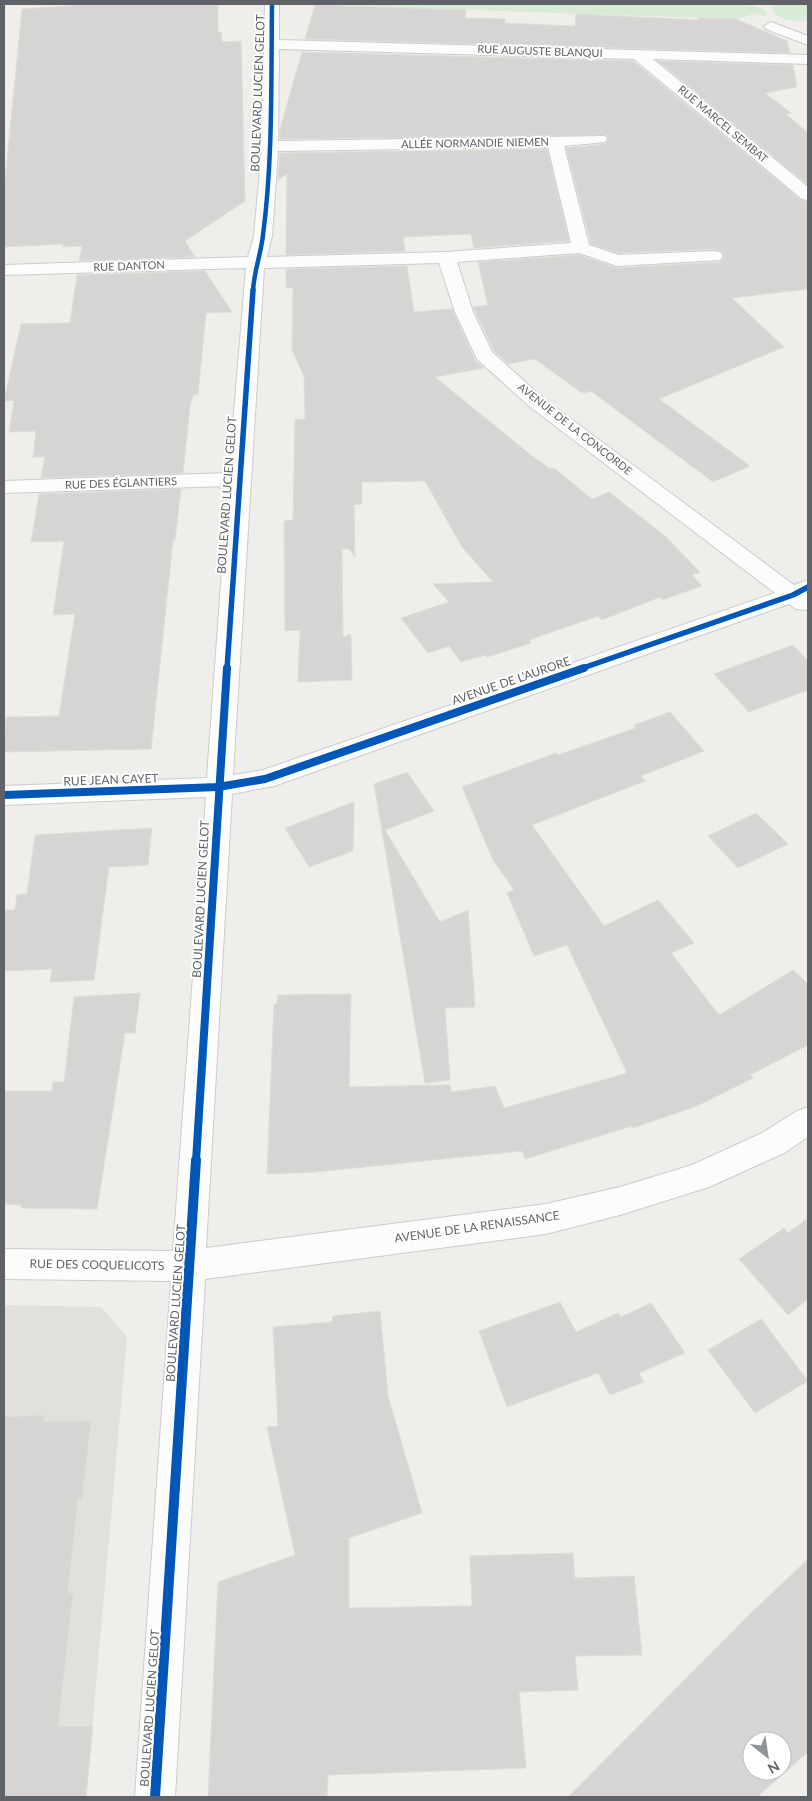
<svg xmlns="http://www.w3.org/2000/svg" width="812" height="1801" font-family="Lato,sans-serif">
	<rect width="100%" height="100%" fill="#efeeea"/>
	<!-- education -->
	<polygon fill="#e2e0da" points="4,1305 101,1307 127,1337 86,1797 4,1797"/>
	<!-- green -->
	<g fill="#d8ebd6">
		<polygon points="293,4 746,4 761,8 768,13 764,16 758,13 735,19"/>
		<path d="M771,4H808V21C793,21 775,22 771,4Z"/>
	</g>
	<!-- building -->
	<g fill="#d6d5d3" stroke="#deddd9" fill-rule="evenodd">
		<polygon points="100,4 218,4 218,32 221,32 222,42 241,41 245,201 185,241 195,257 79,261 82,246 63,247 63,244 4,247 4,190 22,9"/>
		<polygon points="315,5 466,10 465,18 505,19 505,23 575,26 576,14 699,20 699,18 736,19 787,41 790,53 305,39"/>
		<polygon points="302,52 633,61 801,200 808,202 808,289 732,298 784,347 659,399 750,466 713,482 591,391 584,393 579,391 535,359 508,364 494,351 475,311 473,307 488,305 478,262 579,255 617,268 720,262 724,257 722,251 714,249 619,253 591,244 566,148 605,144 609,140 607,135 280,139 280,129"/>
		<polygon points="658,61 793,65 797,87 765,93 791,113 786,114 808,133 808,185"/>
		<polygon points="547,149 569,241 474,248 471,234 403,237 405,251 286,255 287,174 278,180 280,153"/>
		<polygon points="407,266 414,312 452,309 475,360 484,368 435,377 531,455 550,469 554,468 592,499 609,492 665,536 700,572 692,575 702,586 662,600 660,597 602,620 598,616 529,640 531,643 487,657 485,655 461,662 449,646 428,653 401,618 449,602 433,584 493,582 462,547 425,481 362,482 362,504 354,505 355,557 349,549 342,549 343,637 351,634 352,680 298,682 300,630 285,631 284,521 293,520 295,420 305,419 304,376 292,350 293,288 286,288 286,269"/>
		<polygon points="205,271 232,312 206,313 198,394 193,395 190,406 183,473 41,478 45,457 33,457 36,431 9,432 14,401 4,401 21,324 70,323 77,275"/>
		<polygon points="181,489 175,540 173,540 151,749 4,752 6,717 59,716 75,614 53,615 64,541 31,542 39,494"/>
		<polygon points="793,645 808,661 808,690 749,712 714,674"/>
		<polygon points="670,712 704,751 641,776 645,781 532,825 604,926 658,900 694,943 671,953 719,1015 793,970 808,984 808,1045 750,1075 753,1078 697,1106 633,1128 632,1126 525,1159 522,1151 315,1172 267,1174 274,1004 277,1004 278,995 351,994 349,1087 450,1085 451,1092 495,1086 504,1108 627,1073 567,945 534,956 507,893 514,890 493,860 462,787 556,753 558,755 636,728 634,725"/>
		<polygon points="407,772 434,811 385,830 440,922 468,910 475,1007 445,1008 450,1080 425,1083 374,784"/>
		<polygon points="354,802 353,851 309,867 285,828"/>
		<polygon points="756,813 788,844 738,868 708,836"/>
		<polygon points="152,828 148,865 109,867 94,980 50,982 52,969 4,971 4,910 15,910 17,895 27,894 35,835"/>
		<polygon points="140,993 135,1033 125,1033 97,1209 21,1208 21,1205 4,1204 4,1091 52,1091 53,1082 64,1082 74,997"/>
		<polygon points="808,1218 808,1299 788,1315 739,1259 784,1228 788,1233"/>
		<polygon points="560,1302 576,1332 618,1313 621,1317 651,1303 685,1353 639,1373 644,1382 610,1395 598,1373 507,1407 479,1331"/>
		<polygon points="380,1311 388,1396 422,1513 349,1538 349,1608 472,1606 470,1556 573,1553 575,1578 634,1576 642,1655 575,1656 578,1690 519,1692 526,1768 328,1775 327,1797 208,1797 218,1582 295,1555 267,1427 278,1426 273,1327 332,1322 333,1316"/>
		<polygon points="761,1319 808,1381 755,1413 708,1350"/>
		<polygon points="45,1415 43,1422 91,1421 82,1499 78,1499 68,1593 73,1593 58,1726 93,1726 86,1797 4,1797 4,1417"/>
		<path d="M808,1559V1752L757,1797H568L752,1612ZM752,1741H782V1771H752Z"/>
	</g>
	<g fill="none" stroke-linecap="round" stroke-linejoin="round">
		<defs>
			<g id="minor">
				<path d="M265,4H279V40L808,55V64L653,59L808,187V200L802,199L634,59L279,49L278,141L605,136L607,139L605,142L564,146L589,245L619,255L714,251L720,252L723,256L720,260L617,266L579,253L457,262L473,312L492,352L543,398L794,585L808,580V610L796,609L789,604L274,786L232,794L206,1248L546,1204L620,1187L692,1165L762,1133L797,1111L808,1107V1137L784,1153L709,1187L620,1215L546,1234L205,1279L175,1797H135L171,1281L4,1279V1249L173,1251L206,797L4,805V786L207,778L228,486L4,493V481L229,473L246,268L4,275V265L248,257L254,236L262,146ZM548,147L571,243L446,252L267,257L272,236L278,151ZM439,263L455,312L477,359L529,406L775,593L263,770L233,775L264,268Z"/>
				<polygon points="771,22 808,36 808,45 766,29 764,26"/>
			</g>
		</defs>
		<!-- minor casing -->
		<use href="#minor" stroke="#cbcccc" stroke-width="2"/>
		<!-- minor -->
		<use href="#minor" fill="#fdfcfc" fill-rule="evenodd"/>
		<defs>
			<path id="cycleway-far3" d="M253,291C254,271 261,254 263,235C273,159 271,81 272,4"/>
			<g id="cycleway-far2">
				<polyline points="227,669 253,290"/>
				<polyline points="580,669 793,595 808,587"/>
			</g>
			<g id="cycleway-far1">
				<polyline points="4,795 218,787 265,779 584,668"/>
				<polyline points="196,1161 227,668"/>
			</g>
			<polyline id="cycleway" points="155,1797 196,1160"/>
		</defs>
		<!-- cycleway-far3 casing -->
		<use href="#cycleway-far3" stroke="#fff" stroke-width="6"/>
		<!-- cycleway-far2 casing -->
		<use href="#cycleway-far2" stroke="#fff" stroke-width="8"/>
		<!-- cycleway-far1 casing -->
		<use href="#cycleway-far1" stroke="#fff" stroke-width="11"/>
		<!-- cycleway casing -->
		<use href="#cycleway" stroke="#fff" stroke-width="13"/>
		<!-- cycleway-far3 -->
		<use href="#cycleway-far3" stroke="#0057b8" stroke-width="4.5"/>
		<!-- cycleway-far2 -->
		<use href="#cycleway-far2" stroke="#0057b8" stroke-width="5.5"/>
		<!-- cycleway-far1 -->
		<use href="#cycleway-far1" stroke="#0057b8" stroke-width="8"/>
		<!-- cycleway -->
		<use href="#cycleway" stroke="#0057b8" stroke-width="10"/>
	</g>
	<g text-anchor="middle" stroke-width="4" stroke-linejoin="round" paint-order="stroke">
		<!-- far-street labels -->
		<g font-size="11" fill="#5f6368" stroke="#fff">
			<text transform="translate(540 51) rotate(2)" y="4">RUE AUGUSTE BLANQUI</text>
			<text transform="translate(723 124) rotate(40)" y="4">RUE MARCEL SEMBAT</text>
			<text transform="translate(475 143) rotate(-1)" y="4">ALLÉE NORMANDIE NIEMEN</text>
			<text transform="translate(129 266) rotate(-2)" y="4">RUE DANTON</text>
			<text transform="translate(575 429) rotate(38)" y="4">AVENUE DE LA CONCORDE</text>
			<text transform="translate(121 483) rotate(-2)" y="4">RUE DES ÉGLANTIERS</text>
		</g>
		<!-- street labels -->
		<g font-size="12" fill="#5f6368" stroke="#fff">
			<text transform="translate(258 93) rotate(-88)" y="4">BOULEVARD LUCIEN GELOT</text>
			<text transform="translate(227 495) rotate(-86)" y="4">BOULEVARD LUCIEN GELOT</text>
			<text transform="translate(511 681) rotate(-19)" y="4">AVENUE DE L'AURORE</text>
			<text transform="translate(111 780) rotate(-2)" y="4">RUE JEAN CAYET</text>
			<text transform="translate(201 899) rotate(-87)" y="4">BOULEVARD LUCIEN GELOT</text>
			<text transform="translate(477 1227) rotate(-8)" y="4">AVENUE DE LA RENAISSANCE</text>
			<text transform="translate(97 1265) rotate(1)" y="4">RUE DES COQUELICOTS</text>
			<text transform="translate(176 1303) rotate(-86)" y="4">BOULEVARD LUCIEN GELOT</text>
			<text transform="translate(150 1708) rotate(-86)" y="4">BOULEVARD LUCIEN GELOT</text>
		</g>
	</g>
	<!-- border -->
	<rect width="812" height="1801" fill="none" stroke="#5f6368" stroke-width="10"/>
	<!-- north arrow -->
	<g transform="translate(767 1756) rotate(150)"><circle r="24" fill="#ffffff" stroke="#bfc1c3"/>
	<path d="M0-4L9 19L0 12L-9 19Z" fill="#919496"/>
	<text y="-8" font-size="14" font-weight="bold" text-anchor="middle" fill="#5f6368">N</text>
	</g>
</svg>
